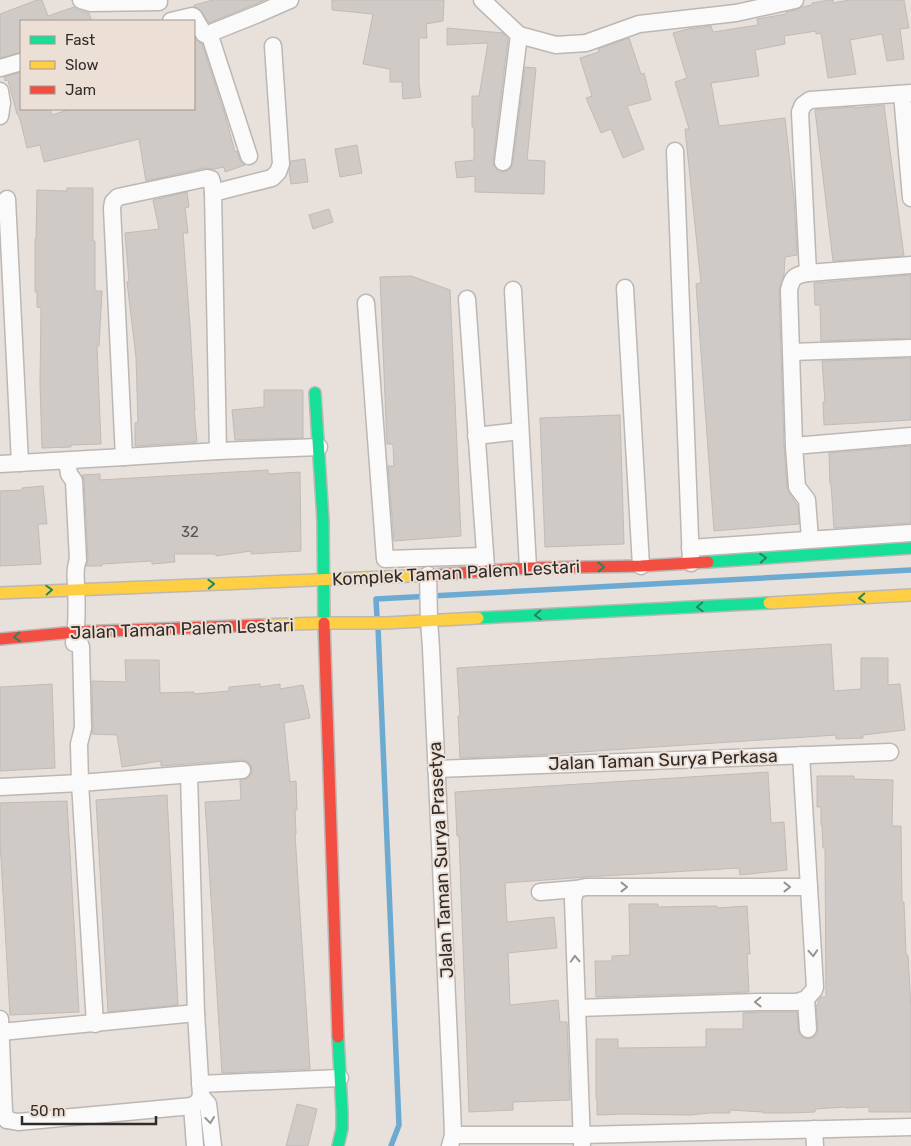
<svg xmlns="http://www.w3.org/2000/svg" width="911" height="1146" font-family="Rubik,sans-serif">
	<rect width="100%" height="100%" fill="#e7e0db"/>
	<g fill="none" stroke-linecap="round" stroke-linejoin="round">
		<!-- stream -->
		<g stroke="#6daad1" stroke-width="5.5">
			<polyline points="377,618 376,599 911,570"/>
			<polyline points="378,627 399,1125 391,1146"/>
		</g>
	</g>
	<!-- building -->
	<g fill="#cfcac6" stroke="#c0bbb7">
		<polygon points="37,0 42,0 48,16 74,7 78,10 89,13 92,21 21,21 21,52 0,58 0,14"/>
		<polygon points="213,0 265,0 209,23 202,12 198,8 194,7 194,5"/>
		<polygon points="332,0 444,0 443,21 426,24 427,38 419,38 419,85 421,97 403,99 402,82 390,82 390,69 363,64 373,14 332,10"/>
		<polygon points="829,0 833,0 833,3 849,0 904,0 909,28 900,29 904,59 887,61 882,34 850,40 856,74 828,78 821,33 816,34 816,31 784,36 785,44 755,50 759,76 711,83 719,126 785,118 794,199 797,255 785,257 784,275 779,290 784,446 787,488 798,507 799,524 714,531 696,284 701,283 685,129 689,129 675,82 687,78 673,33 688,29 711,26 713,32 758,25 757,19 786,14 786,12 797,10 802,7 812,5 812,3"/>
		<polygon points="447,28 503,33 508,39 493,161 494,166 497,170 501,172 507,171 511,168 513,163 525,67 536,68 527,160 545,161 544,194 475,192 475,176 457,178 455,162 474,160 474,127 472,127 472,96 479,96 488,43 447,45"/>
		<polygon points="194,36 196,40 202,44 225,115 235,152 237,151 240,160 242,163 245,165 225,172 224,167 214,169 205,168 146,181 139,139 44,162 40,145 27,148 21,123 18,114 17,114 8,80 5,81 4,77 21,72 21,109 50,109 52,115 71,109 194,109"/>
		<polygon points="629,38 641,74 644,73 651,100 627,106 644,149 623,158 611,129 601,133 586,98 592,96 580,58 599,52 598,49"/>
		<polygon points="884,105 904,256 833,261 815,110 854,107 854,108"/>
		<polygon points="357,145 362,173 340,177 335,149"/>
		<polygon points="305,159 308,182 291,184 289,170 291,161"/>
		<polygon points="67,188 93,188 93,241 95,241 95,291 102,291 99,346 97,346 101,444 71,445 71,447 42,448 40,384 41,308 37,307 37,292 35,292 35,239 36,239 37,190 67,191"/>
		<polygon points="187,192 189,207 185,208 188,233 183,233 190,326 195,410 194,410 197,442 135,446 135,423 138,422 136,357 127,282 129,281 125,233 159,229 153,200"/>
		<polygon points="329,209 333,222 313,229 309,215"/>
		<polygon points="911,275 911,338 821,341 820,305 815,305 814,283"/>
		<polygon points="411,276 450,290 461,536 394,541 388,466 394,466 393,444 387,444 380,277"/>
		<polygon points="911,358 911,420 824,425 823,402 825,402 822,361"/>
		<polygon points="264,390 303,390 303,438 235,440 232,410 264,407"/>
		<polygon points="620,415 624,544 545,547 540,418"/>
		<polygon points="911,446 911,523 834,528 831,484 830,484 829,453"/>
		<polygon points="268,470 268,474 300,472 301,551 251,554 251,551 216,556 216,554 174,554 175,562 152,564 152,561 102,564 102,566 86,566 88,560 84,480 82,475 100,474 100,480"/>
		<polygon points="43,486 47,524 38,524 41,564 0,566 0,491 22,490 22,488"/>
		<polygon points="831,644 834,691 861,689 861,658 888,658 888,685 900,684 905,730 863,735 863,738 836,739 836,735 535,755 460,758 458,716 460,716 457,668"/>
		<polygon points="125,660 159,660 160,693 194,692 194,694 229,691 229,687 260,684 260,687 280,684 280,689 303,685 310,718 284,723 290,782 296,781 297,810 295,810 296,834 295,834 310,1069 222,1073 205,802 241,800 240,780 248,778 251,774 252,769 250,764 247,761 241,760 161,766 161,761 122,767 117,735 92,734 93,728 92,681 126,682"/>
		<polygon points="52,684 55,768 0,771 0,687"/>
		<polygon points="768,772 771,823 784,822 787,870 740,875 739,868 586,877 505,883 507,922 554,917 557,948 508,953 510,1005 558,1000 560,1022 567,1022 570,1100 513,1102 513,1110 469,1112 459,836 457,836 455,792"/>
		<polygon points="817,776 854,776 854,779 893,780 892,826 901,826 902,902 904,902 906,955 908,955 911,1009 911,1112 869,1112 869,1107 846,1108 846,1107 815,1109 815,1112 789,1113 763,1113 763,1112 730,1110 730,1113 709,1113 690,1115 624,1114 597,1115 597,1099 596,1099 596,1039 618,1039 618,1048 706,1047 706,1029 743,1029 743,1013 758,1012 797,1012 798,1030 800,1035 804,1038 809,1039 814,1037 817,1034 818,1028 816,1005 818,1005 818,1001 821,997 826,997 825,848 823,848 822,825 821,825 821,807 817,807"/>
		<polygon points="167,795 178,1005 108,1012 96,800"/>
		<polygon points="67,801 79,1012 10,1015 0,841 0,803"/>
		<polygon points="629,904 658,904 658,907 717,906 717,908 747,906 750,954 747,954 749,992 596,997 595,961 612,961 612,956 630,955"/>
		<polygon points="297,1104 317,1109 308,1146 286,1146"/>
	</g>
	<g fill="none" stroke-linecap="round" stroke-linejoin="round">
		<defs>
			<g id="street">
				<polyline points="81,0 91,3 159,2"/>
				<polyline points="482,0 519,35 556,45 586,43 639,24 736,13 795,0"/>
				<polyline points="171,21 192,16 194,17 204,34 210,36"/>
				<polyline points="0,68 21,62"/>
				<polyline points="0,91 2,103 0,116"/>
				<polyline points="902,94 911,198"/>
				<polyline points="675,151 691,563"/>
				<polyline points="249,156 210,36 213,32 258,14 290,0"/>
				<polyline points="503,162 519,35"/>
				<polyline points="213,193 272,178 278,172 281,164 273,46"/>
				<polyline points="7,199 20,463"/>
				<polyline points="808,273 800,112 803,105 810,100 911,93"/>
				<polyline points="625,288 641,566"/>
				<polyline points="513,290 528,568"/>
				<polyline points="467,299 486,567"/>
				<polyline points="366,303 385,559 484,556"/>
				<polyline points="791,352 911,348"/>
				<polyline points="476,436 520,431"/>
				<polyline points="794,446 911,436"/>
				<polyline points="124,457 112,208 113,202 118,197 207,178 211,179 212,182 213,193 218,451"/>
				<path d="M67,461L69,474L74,481L78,560C74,569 76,577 76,587C77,605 77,625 74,643"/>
				<polyline points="0,464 124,457 218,451 319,447"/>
				<path d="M810,539L807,500L797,487L794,446L789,290C792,277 795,275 808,273L911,265"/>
				<polyline points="690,548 911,533"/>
				<polyline points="428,575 429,620 431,648 452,1106 453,1135 450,1146"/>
				<polyline points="76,632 81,647 83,728 79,744 80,783 95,1024"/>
				<polyline points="436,769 890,752"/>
				<polyline points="0,787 80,783 242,770"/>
				<polyline points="576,889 573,900 582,1144"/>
				<polyline points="540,892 576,889 586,887 809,887"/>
				<polyline points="806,999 808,1029"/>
				<polyline points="578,1008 758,1002 797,1002 806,999 814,990 815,987 801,755"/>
				<polyline points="0,1019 4,1112 7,1120"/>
				<polyline points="1,1032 196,1013"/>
				<polyline points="200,1084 340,1078"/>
				<polyline points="201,1096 208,1104 213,1146"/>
				<polyline points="192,1106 195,1146"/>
				<polyline points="7,1120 18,1122 192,1106 198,1102 201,1096 196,1013 189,775"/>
				<polyline points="814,1129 815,1146"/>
				<polyline points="453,1135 582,1135 911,1127"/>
			</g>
			<g id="fast">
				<polyline points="315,393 323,520 324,623"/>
				<polyline points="708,562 911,548"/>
				<polyline points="478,618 769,603"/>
				<polyline points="338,1146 342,1129 342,1112 338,1037"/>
			</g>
			<g id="slow">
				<polyline points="0,593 434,575"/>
				<polyline points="769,603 911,595"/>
				<polyline points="261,625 324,623 386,623 478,618"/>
			</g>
			<g id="jam">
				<polyline points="434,575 528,568 641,566 708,562"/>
				<polyline points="324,623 338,1037"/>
				<polyline points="0,639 76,632 261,625"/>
			</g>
		</defs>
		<!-- street casing -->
		<use href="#street" stroke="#bdb7b4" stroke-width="19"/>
		<!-- fast casing -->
		<use href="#fast" stroke="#bdb7b4" stroke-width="14"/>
		<!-- slow casing -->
		<use href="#slow" stroke="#bdb7b4" stroke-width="14"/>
		<!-- jam casing -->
		<use href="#jam" stroke="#bdb7b4" stroke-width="14"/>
		<!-- street -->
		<use href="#street" stroke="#fbfafa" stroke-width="16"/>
		<!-- fast -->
		<use href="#fast" stroke="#16e098" stroke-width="11"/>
		<!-- slow -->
		<use href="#slow" stroke="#ffcf43" stroke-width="11"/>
		<!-- jam -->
		<use href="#jam" stroke="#f24e42" stroke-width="11"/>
	</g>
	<!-- one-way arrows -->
	<defs><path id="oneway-chevron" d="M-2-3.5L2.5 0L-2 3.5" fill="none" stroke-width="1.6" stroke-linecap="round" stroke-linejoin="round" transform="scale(1.25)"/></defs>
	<g stroke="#248660">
		<use href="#oneway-chevron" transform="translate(763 558) rotate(-4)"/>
		<use href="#oneway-chevron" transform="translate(601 567) rotate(-1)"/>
		<use href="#oneway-chevron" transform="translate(211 584) rotate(-2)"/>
		<use href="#oneway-chevron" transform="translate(49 590) rotate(-3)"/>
		<use href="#oneway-chevron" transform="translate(862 598) rotate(177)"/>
		<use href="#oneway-chevron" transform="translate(700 607) rotate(177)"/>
		<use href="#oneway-chevron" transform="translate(538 615) rotate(177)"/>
		<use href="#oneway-chevron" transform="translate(17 637) rotate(175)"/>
	</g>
	<g stroke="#969392">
		<use href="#oneway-chevron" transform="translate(624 887)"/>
		<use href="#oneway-chevron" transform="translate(787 887)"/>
		<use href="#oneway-chevron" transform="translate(813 953) rotate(86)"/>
		<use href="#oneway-chevron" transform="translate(575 959) rotate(-93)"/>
		<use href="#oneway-chevron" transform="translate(758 1002) rotate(179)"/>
		<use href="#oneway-chevron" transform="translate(210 1120) rotate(83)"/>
	</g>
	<g text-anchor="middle" stroke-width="4" stroke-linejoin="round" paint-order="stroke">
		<!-- number labels -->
		<g font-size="15" fill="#5a5552">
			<text x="190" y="537">32</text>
		</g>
		<!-- street labels -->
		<g font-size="18" fill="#312c29" stroke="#ecdfd6">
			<text transform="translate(456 573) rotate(-3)" y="6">Komplek Taman Palem Lestari</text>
			<text transform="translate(182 629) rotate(-2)" y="6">Jalan Taman Palem Lestari</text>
			<text transform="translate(663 760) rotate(-2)" y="6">Jalan Taman Surya Perkasa</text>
			<text transform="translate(441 860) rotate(-93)" y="6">Jalan Taman Surya Prasetya</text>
		</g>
	</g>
	<!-- legend -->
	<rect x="20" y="20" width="175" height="90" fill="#ecdfd6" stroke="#a19791"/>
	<rect x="30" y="36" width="25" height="8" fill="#16e098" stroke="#a19791"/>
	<text x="65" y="45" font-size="15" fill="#312c29">Fast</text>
	<rect x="30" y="61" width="25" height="8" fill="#ffcf43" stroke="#a19791"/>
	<text x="65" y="70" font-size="15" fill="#312c29">Slow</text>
	<rect x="30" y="86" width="25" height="8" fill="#f24e42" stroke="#a19791"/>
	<text x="65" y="95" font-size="15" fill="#312c29">Jam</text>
	<!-- scale -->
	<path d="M22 1116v8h134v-8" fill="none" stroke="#312c29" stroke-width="2.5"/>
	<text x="30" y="1116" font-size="15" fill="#312c29" stroke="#ecdfd6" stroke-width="4" paint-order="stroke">50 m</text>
</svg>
